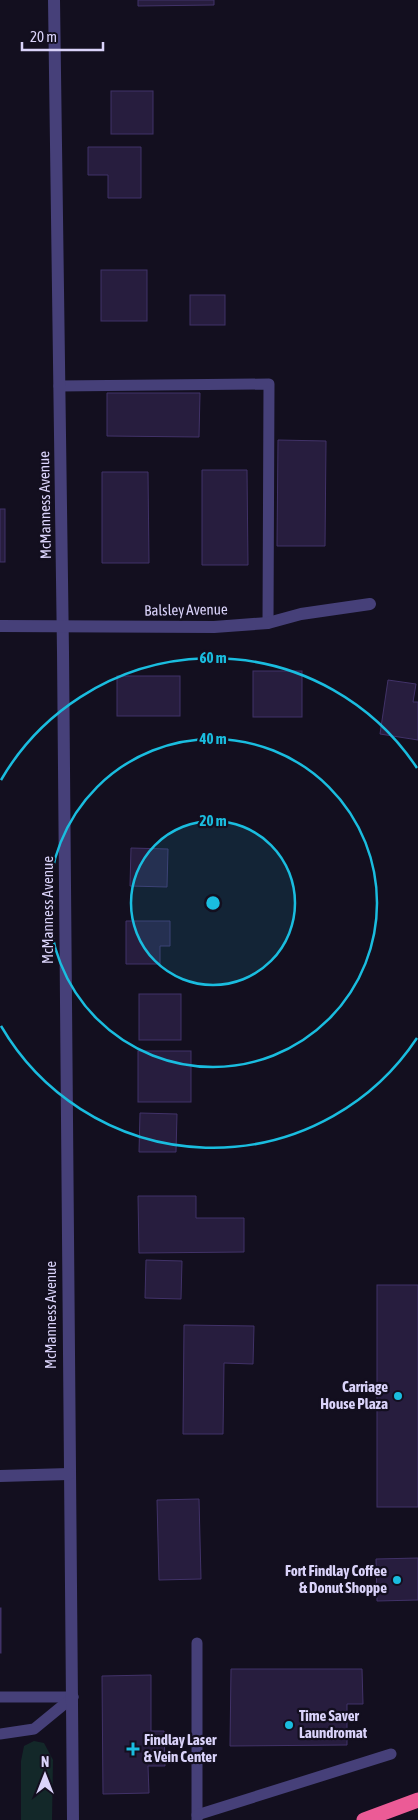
<svg xmlns="http://www.w3.org/2000/svg" width="418" height="1820" font-family="'Asap Condensed',sans-serif">
	<rect width="100%" height="100%" fill="#130f1f"/>
	<!-- green -->
	<polygon fill="#132829" points="34,1741 44,1743 53,1760 52,1820 21,1820 21,1761 24,1746"/>
	<!-- building -->
	<g fill="#271d3e" stroke="#413268">
		<polygon points="138,0 214,0 214,5 138,6"/>
		<rect x="111" y="91" width="42" height="43"/>
		<polygon points="88,147 141,147 141,198 108,198 108,175 88,175"/>
		<rect x="101" y="270" width="46" height="51"/>
		<rect x="190" y="295" width="35" height="30"/>
		<polygon points="107,393 200,393 199,437 107,436"/>
		<polygon points="278,440 326,441 325,546 277,546"/>
		<polygon points="202,470 247,470 248,565 202,565"/>
		<polygon points="102,472 148,472 149,563 102,563"/>
		<rect x="0" y="509" width="5" height="53"/>
		<rect x="253" y="671" width="49" height="46"/>
		<rect x="117" y="676" width="63" height="40"/>
		<polygon points="388,680 416,684 413,702 418,702 418,740 380,734"/>
		<polygon points="131,848 168,849 167,887 130,886"/>
		<polygon points="126,921 170,921 170,946 160,946 160,964 126,964"/>
		<rect x="139" y="994" width="42" height="46"/>
		<rect x="138" y="1051" width="53" height="51"/>
		<polygon points="140,1113 177,1114 176,1152 139,1152"/>
		<polygon points="138,1196 196,1196 196,1218 244,1218 244,1252 139,1253"/>
		<polygon points="146,1260 182,1261 181,1299 145,1298"/>
		<rect x="377" y="1285" width="41" height="222"/>
		<polygon points="184,1325 254,1326 253,1364 224,1363 223,1434 183,1434"/>
		<polygon points="199,1499 201,1579 159,1580 157,1500"/>
		<polygon points="418,1558 418,1600 377,1601 376,1559"/>
		<rect x="0" y="1608" width="1" height="45"/>
		<polygon points="231,1669 362,1669 363,1704 347,1704 347,1745 230,1746"/>
		<polygon points="151,1675 151,1731 164,1731 165,1766 148,1766 149,1793 103,1794 102,1676"/>
	</g>
	<g fill="none" stroke-linecap="round" stroke-linejoin="round">
		<!-- lane -->
		<g stroke="#464079" stroke-width="11">
			<polyline points="59,386 269,384 268,623"/>
			<polyline points="197,1643 197,1820"/>
			<polyline points="0,1697 73,1697"/>
			<polyline points="0,1734 34,1729 73,1697"/>
			<polyline points="197,1815 391,1754"/>
		</g>
		<!-- street -->
		<g stroke="#464079" stroke-width="12">
			<polyline points="54,0 63,652 73,1820"/>
			<polyline points="0,626 214,627 268,623 301,614 370,604"/>
			<polyline points="0,1476 69,1474"/>
		</g>
		<!-- highway -->
		<polyline stroke="#ec5b96" stroke-width="15" points="364,1820 418,1800"/>
	</g>
	<!-- distance rings -->
	<circle cx="213" cy="903" r="82" fill="#1abddf" fill-opacity=".12"/>
	<g fill="none" stroke="#1abddf" stroke-width="2.5">
		<circle cx="213" cy="903" r="82"/>
		<circle cx="213" cy="903" r="164"/>
		<path d="M417 1038A245 245 0 0 1 1 1026M1 780A245 245 0 0 1 417 768"/>
	</g>
	<!-- markers -->
	<g fill="#1abddf" stroke="#130f1f" stroke-width="2">
		<circle cx="398" cy="1396" r="5"/>
		<circle cx="397" cy="1580" r="5"/>
		<circle cx="289" cy="1725" r="5"/>
		<path d="M130.5 1741.5h5v5h5v5h-5v5h-5v-5h-5v-5h5z"/>
	</g>
	<g text-anchor="middle" stroke-width="4.5" stroke-linejoin="round" paint-order="stroke">
		<!-- street labels -->
		<g font-size="15" fill="#dad3fa" stroke="#130f1f">
			<text transform="translate(45 505) rotate(-91)" y="5">McManness Avenue</text>
			<text transform="translate(186 610) rotate(-1)" y="5">Balsley Avenue</text>
			<text transform="translate(48 910) rotate(-90)" y="5">McManness Avenue</text>
			<text transform="translate(51 1315) rotate(-90)" y="5">McManness Avenue</text>
		</g>
		<!-- poi labels -->
		<g font-size="15" font-weight="bold" fill="#dad3fa" stroke="#130f1f" text-anchor="end">
			<text x="388" y="1392">Carriage<tspan x="388" dy="17">House Plaza</tspan></text>
			<text x="387" y="1576">Fort Findlay Coffee<tspan x="387" dy="17">&amp; Donut Shoppe</tspan></text>
			<text x="299" y="1721" text-anchor="start">Time Saver<tspan x="299" dy="17">Laundromat</tspan></text>
			<text x="144" y="1745" text-anchor="start">Findlay Laser<tspan x="144" dy="17">&amp; Vein Center</tspan></text>
		</g>
	</g>
	<circle cx="213" cy="903" r="8" fill="#1abddf" stroke="#130f1f" stroke-width="2.5"/>
	<g font-size="15" text-anchor="middle" font-weight="bold" fill="#1abddf" stroke="#130f1f" stroke-width="4.5" stroke-linejoin="round" paint-order="stroke">
		<text x="213" y="663">60 m</text>
		<text x="213" y="744">40 m</text>
		<text x="213" y="826">20 m</text>
	</g>
	<!-- north arrow -->
	<g transform="translate(45 1775)" stroke="#130f1f" stroke-width="4" paint-order="stroke">
	<path d="M0-4L9 19L0 12L-9 19Z" fill="#dad3fa"/>
	<text y="-8" font-size="14" font-weight="bold" text-anchor="middle" fill="#dad3fa">N</text>
	</g>
	<!-- scale -->
	<path d="M22 42v8h81v-8" fill="none" stroke="#dad3fa" stroke-width="2.5"/>
	<text x="30" y="42" font-size="15" fill="#dad3fa" stroke="#130f1f" stroke-width="4" paint-order="stroke">20 m</text>
</svg>
